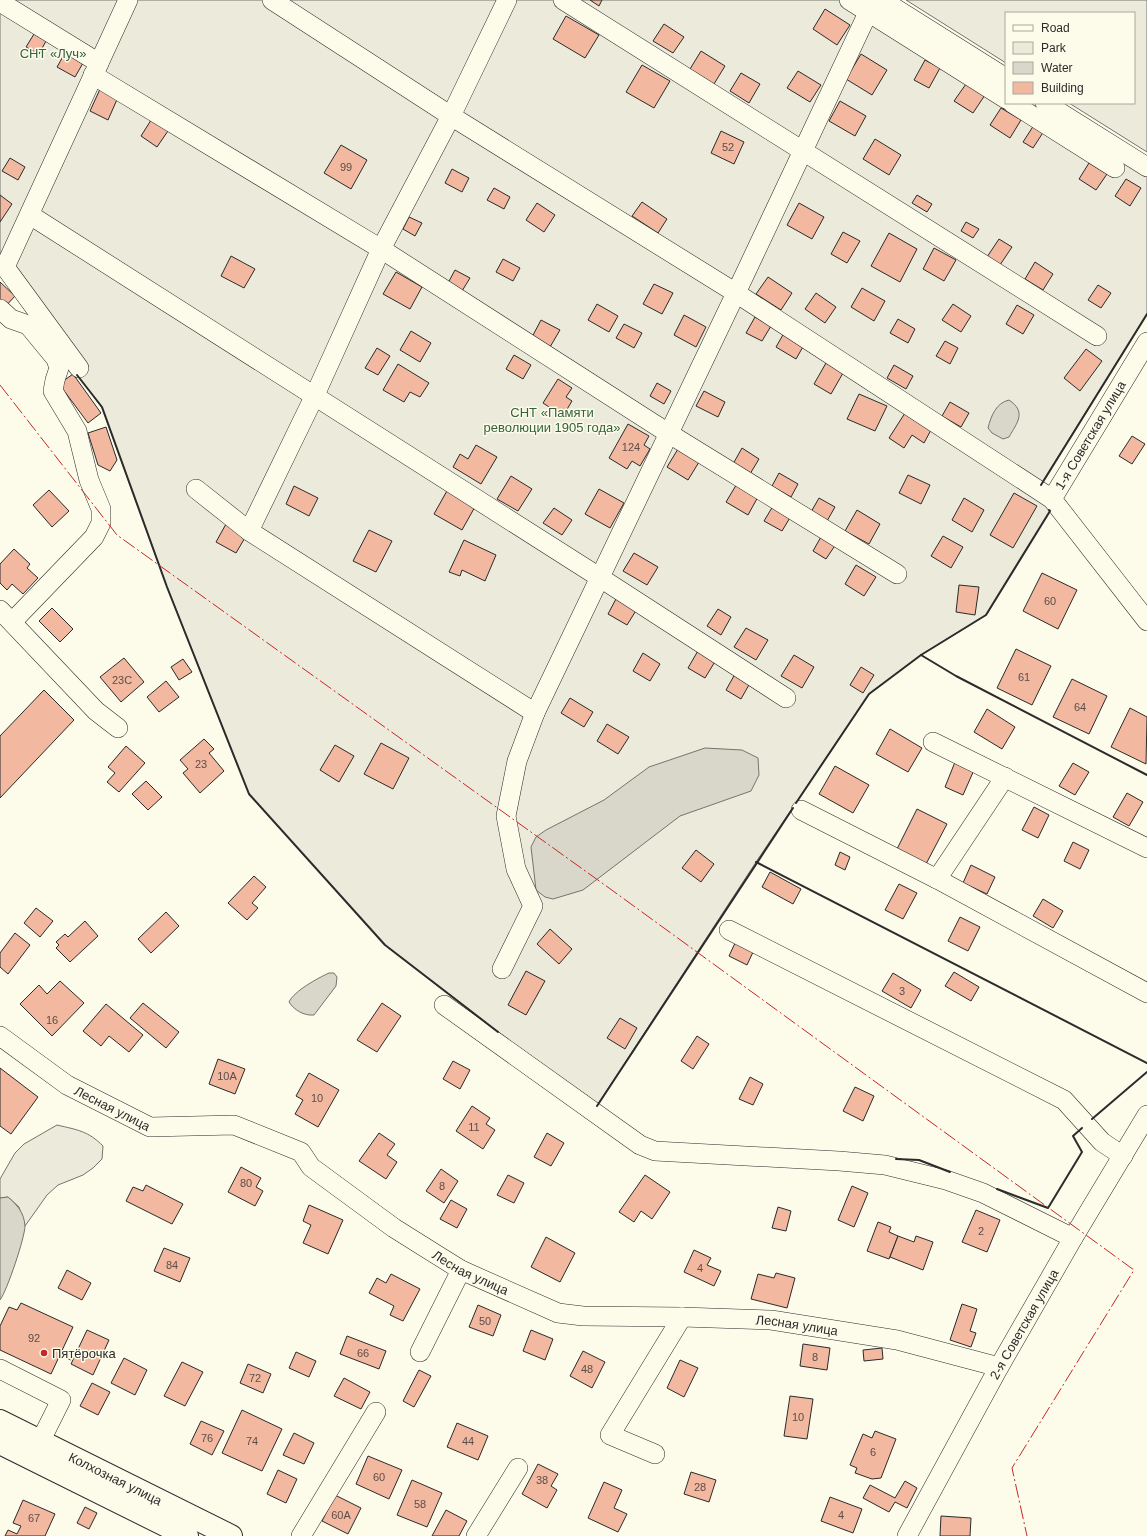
<svg xmlns="http://www.w3.org/2000/svg" width="1147" height="1536" font-family="Arial,sans-serif">
	<rect width="100%" height="100%" fill="#fdfbea"/>
	<!-- green -->
	<g fill="#ecebdb" stroke="#74746e">
		<polygon points="0,0 861,0 1006,103 1029,103 1147,176 1147,314 1036,492 1050,511 986,615 921,655 869,694 756,862 596,1107 385,945 249,794 167,587 102,408 0,270"/>
		<polygon points="906,0 1147,0 1147,152 1069,103 1134,103 1134,13 1006,13 1006,63"/>
		<path d="M57,1125C78,1130 88,1131 103,1146L102,1159L93,1168L83,1175L58,1185L47,1195L25,1226L19,1207L8,1197L0,1198V1179L15,1153L24,1144Z"/>
	</g>
	<!-- water -->
	<g fill="#d8d7c9" stroke="#74746e">
		<path d="M1009,400C1027,412 1017,423 1009,437L1003,439L992,433L988,428C991,416 996,403 1009,400Z"/>
		<polygon points="705,748 742,750 758,758 759,775 751,791 680,816 583,890 553,899 545,897 536,890 531,847 536,837 546,830 604,800 649,767"/>
		<path d="M329,973H334L337,977L336,986L314,1015C304,1016 294,1010 289,1002C294,991 318,978 329,973Z"/>
		<path d="M8,1197C17,1205 24,1212 25,1226C25,1237 7,1291 0,1300V1198Z"/>
	</g>
	<!-- building -->
	<g fill="#f2b8a0" stroke="#2b2b2b">
		<polygon points="590,0 602,0 599,6"/>
		<polygon points="825,9 850,25 837,45 813,29"/>
		<polygon points="566,16 599,35 585,58 553,39"/>
		<polygon points="664,24 684,37 673,53 653,41"/>
		<polygon points="34,34 46,41 39,54 26,47"/>
		<polygon points="701,51 725,66 714,84 690,69"/>
		<polygon points="65,53 83,63 75,77 57,67"/>
		<polygon points="861,54 887,70 872,95 846,79"/>
		<polygon points="925,60 940,68 929,88 914,80"/>
		<polygon points="642,65 670,81 654,108 626,92"/>
		<polygon points="798,71 821,85 810,102 787,88"/>
		<polygon points="741,73 760,84 749,103 730,91"/>
		<polygon points="966,84 985,95 973,113 954,101"/>
		<polygon points="101,87 119,95 108,120 90,111"/>
		<polygon points="840,101 866,116 855,136 829,121"/>
		<polygon points="1001,108 1021,120 1010,138 990,125"/>
		<polygon points="153,117 170,128 157,147 141,136"/>
		<polygon points="1034,125 1044,131 1033,148 1023,142"/>
		<polygon points="721,131 744,142 734,164 711,153"/>
		<polygon points="875,139 901,155 889,175 863,159"/>
		<polygon points="341,145 367,160 351,189 324,173"/>
		<polygon points="10,158 25,167 18,180 2,171"/>
		<polygon points="1089,163 1107,174 1096,190 1079,179"/>
		<polygon points="452,169 469,178 462,192 445,183"/>
		<polygon points="1126,179 1141,188 1130,206 1115,196"/>
		<polygon points="494,188 510,197 504,209 487,200"/>
		<polygon points="0,195 12,204 0,222"/>
		<polygon points="917,195 932,204 927,212 912,203"/>
		<polygon points="642,202 667,219 658,233 632,216"/>
		<polygon points="537,203 555,215 544,232 526,220"/>
		<polygon points="799,203 824,217 812,239 787,225"/>
		<polygon points="409,217 422,223 415,236 403,229"/>
		<polygon points="966,222 979,229 973,238 961,231"/>
		<polygon points="843,232 860,241 847,263 831,254"/>
		<polygon points="889,233 917,249 900,282 871,266"/>
		<polygon points="999,239 1012,247 1000,265 987,257"/>
		<polygon points="934,248 956,260 944,281 923,269"/>
		<polygon points="231,256 255,269 244,288 221,276"/>
		<polygon points="503,259 520,268 513,281 496,272"/>
		<polygon points="1035,262 1053,274 1043,290 1025,279"/>
		<polygon points="455,270 470,278 462,291 448,283"/>
		<polygon points="396,272 422,287 410,309 383,294"/>
		<polygon points="768,277 792,293 781,310 756,294"/>
		<polygon points="0,282 15,296 4,308 0,304"/>
		<polygon points="654,284 673,293 662,314 643,304"/>
		<polygon points="1098,285 1111,293 1101,308 1088,300"/>
		<polygon points="862,288 885,301 874,321 851,307"/>
		<polygon points="816,293 836,307 825,323 805,309"/>
		<polygon points="597,304 618,316 609,332 588,320"/>
		<polygon points="953,304 971,316 961,332 942,320"/>
		<polygon points="1017,305 1034,315 1023,334 1006,324"/>
		<polygon points="684,315 706,327 696,347 674,335"/>
		<polygon points="755,317 771,326 762,341 746,333"/>
		<polygon points="898,319 915,329 908,343 890,333"/>
		<polygon points="541,320 560,330 550,347 532,337"/>
		<polygon points="624,324 642,333 634,348 616,338"/>
		<polygon points="411,331 431,343 420,362 400,350"/>
		<polygon points="784,333 804,345 796,359 776,347"/>
		<polygon points="945,341 958,348 950,364 936,356"/>
		<polygon points="377,348 390,356 378,375 365,368"/>
		<polygon points="1086,349 1102,361 1080,391 1064,378"/>
		<polygon points="514,355 531,365 523,379 506,369"/>
		<polygon points="826,363 843,373 831,394 814,384"/>
		<polygon points="398,364 429,383 420,397 410,392 404,402 383,390"/>
		<polygon points="894,365 913,376 906,389 887,378"/>
		<polygon points="73,374 101,413 88,423 59,384"/>
		<polygon points="558,379 572,388 566,397 572,401 563,416 543,403"/>
		<polygon points="657,383 671,391 664,404 650,396"/>
		<polygon points="704,391 725,402 718,417 696,406"/>
		<polygon points="859,394 887,406 875,431 847,419"/>
		<polygon points="950,402 969,413 961,427 942,416"/>
		<polygon points="905,413 931,430 924,443 912,435 904,448 889,438"/>
		<polygon points="628,424 649,436 644,445 650,449 640,466 632,461 627,469 609,458"/>
		<polygon points="106,427 117,460 110,471 98,465 88,433"/>
		<polygon points="1132,436 1145,444 1132,464 1119,456"/>
		<polygon points="476,445 497,457 481,484 453,467 460,454 468,459"/>
		<polygon points="742,448 759,459 750,474 733,464"/>
		<polygon points="678,449 699,462 688,480 667,467"/>
		<polygon points="779,473 798,484 791,497 772,486"/>
		<polygon points="908,475 930,485 921,504 899,493"/>
		<polygon points="511,476 532,489 518,511 497,499"/>
		<polygon points="738,482 759,495 748,515 726,502"/>
		<polygon points="294,486 318,498 309,516 286,504"/>
		<polygon points="448,489 476,505 462,530 434,514"/>
		<polygon points="599,489 624,503 610,528 585,514"/>
		<polygon points="49,490 69,511 52,527 33,505"/>
		<polygon points="1014,493 1037,506 1013,548 990,535"/>
		<polygon points="819,498 835,507 827,521 811,512"/>
		<polygon points="964,498 984,510 972,532 952,520"/>
		<polygon points="773,506 791,516 782,531 764,521"/>
		<polygon points="554,508 572,520 562,535 543,523"/>
		<polygon points="857,510 880,524 869,544 845,531"/>
		<polygon points="226,524 246,536 236,553 216,542"/>
		<polygon points="369,530 392,541 376,572 353,561"/>
		<polygon points="822,535 836,544 826,559 813,551"/>
		<polygon points="943,536 963,547 951,568 931,556"/>
		<polygon points="464,540 496,555 485,581 462,570 460,576 449,572"/>
		<polygon points="14,549 30,564 27,568 38,578 23,594 12,584 7,590 0,583 0,564"/>
		<polygon points="634,553 658,567 647,585 623,571"/>
		<polygon points="856,565 876,577 864,596 845,584"/>
		<polygon points="1042,573 1077,590 1058,629 1023,611"/>
		<polygon points="959,585 979,587 975,615 956,612"/>
		<polygon points="617,597 637,609 627,625 608,614"/>
		<polygon points="52,608 73,629 60,642 39,621"/>
		<polygon points="718,609 731,617 721,635 707,626"/>
		<polygon points="746,628 768,640 756,660 734,647"/>
		<polygon points="699,649 716,660 705,678 688,668"/>
		<polygon points="1016,649 1051,666 1032,705 997,688"/>
		<polygon points="643,653 660,664 650,681 633,671"/>
		<polygon points="794,655 814,667 802,688 781,676"/>
		<polygon points="124,658 144,682 121,702 100,677"/>
		<polygon points="183,659 192,672 179,680 171,667"/>
		<polygon points="861,667 874,675 863,693 850,685"/>
		<polygon points="735,674 750,683 741,699 726,690"/>
		<polygon points="1072,679 1107,696 1089,734 1053,717"/>
		<polygon points="166,681 179,697 159,712 147,697"/>
		<polygon points="44,690 74,720 0,798 0,736"/>
		<polygon points="570,698 593,712 584,727 561,713"/>
		<polygon points="1130,708 1147,717 1146,764 1111,747"/>
		<polygon points="987,709 1015,727 1002,749 974,732"/>
		<polygon points="607,724 629,737 618,754 597,741"/>
		<polygon points="890,729 922,748 908,772 876,754"/>
		<polygon points="204,739 214,749 209,753 224,771 200,793 183,773 188,769 180,760"/>
		<polygon points="381,743 409,758 393,789 364,774"/>
		<polygon points="335,745 354,756 339,782 320,770"/>
		<polygon points="126,746 145,763 119,792 107,782 115,773 108,767"/>
		<polygon points="955,762 974,770 963,795 945,787"/>
		<polygon points="1073,763 1089,772 1075,795 1059,786"/>
		<polygon points="835,766 869,785 853,813 819,794"/>
		<polygon points="146,781 162,797 148,810 132,794"/>
		<polygon points="1127,793 1143,802 1129,826 1113,817"/>
		<polygon points="1034,807 1049,815 1038,838 1022,830"/>
		<polygon points="917,809 947,824 926,864 897,849"/>
		<polygon points="1073,842 1089,850 1080,869 1064,861"/>
		<polygon points="696,850 714,864 701,882 682,868"/>
		<polygon points="840,852 850,857 845,870 835,865"/>
		<polygon points="971,865 995,877 987,894 963,883"/>
		<polygon points="770,872 801,889 793,904 762,887"/>
		<polygon points="254,876 266,887 252,903 258,908 247,920 228,903"/>
		<polygon points="899,884 917,893 903,919 885,910"/>
		<polygon points="1043,899 1063,911 1053,928 1033,916"/>
		<polygon points="36,908 53,921 40,937 24,923"/>
		<polygon points="166,912 179,926 151,953 138,939"/>
		<polygon points="960,917 980,927 968,951 948,941"/>
		<polygon points="85,921 98,936 70,962 56,948 59,945 56,942 65,934 68,937"/>
		<polygon points="550,929 572,949 559,964 537,944"/>
		<polygon points="15,933 30,945 8,974 0,967 0,953"/>
		<polygon points="736,941 754,950 747,965 729,956"/>
		<polygon points="526,971 545,981 526,1015 508,1005"/>
		<polygon points="954,972 979,987 971,1001 945,986"/>
		<polygon points="893,973 921,990 911,1008 882,991"/>
		<polygon points="60,981 84,1003 52,1036 20,1004 39,985 47,994"/>
		<polygon points="143,1003 179,1032 166,1048 130,1018"/>
		<polygon points="382,1003 401,1016 377,1052 357,1040"/>
		<polygon points="106,1004 143,1035 129,1052 109,1036 101,1046 83,1031"/>
		<polygon points="620,1018 637,1028 625,1049 607,1038"/>
		<polygon points="697,1036 709,1044 693,1069 681,1061"/>
		<polygon points="218,1059 245,1069 235,1094 209,1084"/>
		<polygon points="453,1061 470,1070 460,1089 443,1079"/>
		<polygon points="0,1068 38,1097 11,1134 0,1126"/>
		<polygon points="309,1073 339,1090 318,1127 295,1114 303,1100 296,1096"/>
		<polygon points="750,1077 763,1084 753,1105 739,1099"/>
		<polygon points="855,1087 874,1096 863,1121 843,1111"/>
		<polygon points="472,1106 490,1118 486,1124 495,1130 483,1149 456,1131"/>
		<polygon points="379,1133 395,1144 387,1155 397,1162 386,1179 359,1161"/>
		<polygon points="547,1133 564,1143 551,1166 534,1157"/>
		<polygon points="241,1167 261,1178 256,1187 263,1191 255,1206 228,1192"/>
		<polygon points="441,1169 458,1181 444,1203 426,1191"/>
		<polygon points="508,1175 524,1183 514,1203 497,1195"/>
		<polygon points="645,1175 670,1192 652,1219 641,1211 634,1222 619,1212"/>
		<polygon points="146,1185 183,1204 172,1224 126,1201 133,1187 143,1191"/>
		<polygon points="852,1186 868,1193 854,1227 838,1220"/>
		<polygon points="451,1200 467,1209 457,1228 440,1219"/>
		<polygon points="309,1205 343,1220 328,1254 303,1243 311,1225 303,1221"/>
		<polygon points="778,1207 791,1211 786,1231 772,1228"/>
		<polygon points="976,1210 1000,1220 987,1252 962,1242"/>
		<polygon points="878,1222 891,1227 889,1232 898,1236 889,1259 867,1251"/>
		<polygon points="898,1236 914,1242 916,1236 933,1242 923,1270 890,1257"/>
		<polygon points="546,1237 575,1253 560,1282 531,1267"/>
		<polygon points="164,1248 190,1258 180,1282 154,1271"/>
		<polygon points="694,1250 711,1258 707,1265 721,1271 714,1286 684,1272"/>
		<polygon points="67,1270 91,1283 82,1300 58,1288"/>
		<polygon points="776,1273 795,1278 787,1308 751,1299 758,1274 774,1278"/>
		<polygon points="391,1274 420,1289 403,1321 390,1315 394,1306 369,1293 377,1278 386,1283"/>
		<polygon points="21,1303 73,1327 51,1374 0,1350 0,1326 9,1307 17,1310"/>
		<polygon points="962,1304 977,1309 970,1331 976,1333 971,1347 950,1340"/>
		<polygon points="478,1305 501,1315 493,1336 469,1327"/>
		<polygon points="87,1330 109,1340 93,1375 71,1364"/>
		<polygon points="531,1330 553,1339 545,1360 523,1351"/>
		<polygon points="347,1336 386,1351 379,1369 340,1354"/>
		<polygon points="803,1344 830,1348 827,1370 800,1366"/>
		<polygon points="882,1348 883,1359 864,1361 863,1350"/>
		<polygon points="583,1351 605,1362 592,1388 570,1376"/>
		<polygon points="296,1352 316,1361 309,1377 289,1368"/>
		<polygon points="124,1358 147,1370 135,1395 111,1383"/>
		<polygon points="680,1360 698,1368 684,1397 667,1388"/>
		<polygon points="182,1362 203,1372 185,1406 164,1396"/>
		<polygon points="248,1364 271,1374 263,1393 240,1383"/>
		<polygon points="419,1370 431,1376 414,1407 403,1401"/>
		<polygon points="344,1378 370,1392 361,1409 334,1396"/>
		<polygon points="92,1383 110,1392 98,1415 80,1406"/>
		<polygon points="790,1396 813,1399 807,1439 784,1436"/>
		<polygon points="242,1410 282,1429 262,1471 222,1453"/>
		<polygon points="201,1421 224,1431 212,1455 190,1444"/>
		<polygon points="457,1423 488,1436 478,1460 447,1447"/>
		<polygon points="875,1431 896,1439 881,1478 872,1479 855,1473 857,1468 850,1465 863,1434 872,1438"/>
		<polygon points="294,1433 314,1443 304,1464 283,1455"/>
		<polygon points="368,1456 402,1470 389,1499 356,1484"/>
		<polygon points="538,1464 558,1474 551,1486 557,1490 547,1508 522,1494"/>
		<polygon points="278,1470 297,1479 286,1503 267,1494"/>
		<polygon points="691,1472 716,1480 709,1502 684,1494"/>
		<polygon points="412,1480 442,1493 427,1527 397,1515"/>
		<polygon points="905,1481 917,1488 907,1508 895,1502 889,1512 863,1498 870,1485 895,1498"/>
		<polygon points="604,1482 622,1490 614,1508 627,1514 618,1532 588,1518"/>
		<polygon points="335,1495 361,1508 348,1534 322,1521"/>
		<polygon points="830,1497 862,1509 853,1533 821,1521"/>
		<polygon points="23,1500 55,1514 45,1536 5,1536 8,1530 17,1534 21,1526 13,1523"/>
		<polygon points="85,1507 97,1513 89,1529 77,1523"/>
		<polygon points="446,1510 467,1521 459,1536 432,1536"/>
		<polygon points="941,1516 971,1518 970,1536 940,1536"/>
	</g>
	<g fill="none" stroke-linecap="round" stroke-linejoin="round">
		<defs>
			<g id="minor">
				<polyline points="272,0 451,116 736,293 1052,499"/>
				<polyline points="563,0 1097,336"/>
				<polyline points="849,0 1006,99"/>
				<polyline points="882,0 1006,78"/>
				<polyline points="0,2 99,63"/>
				<polyline points="93,75 381,249 668,433 897,574"/>
				<polyline points="1012,103 1115,168"/>
				<polyline points="1045,103 1147,167"/>
				<polyline points="30,215 599,577 786,698"/>
				<polyline points="0,309 11,319 28,325 56,359 59,368 55,380 53,391 77,431 89,480 101,509 101,523 94,537 12,622"/>
				<polyline points="1147,342 1052,499 1147,621"/>
				<polyline points="79,368 5,267 128,0"/>
				<polyline points="196,489 249,531 535,713"/>
				<polyline points="249,531 315,395 381,249 451,116 507,0"/>
				<polyline points="0,610 96,711 118,728"/>
				<polyline points="933,742 1147,848"/>
				<polyline points="801,810 937,879 1147,993"/>
				<polyline points="937,879 1005,777"/>
				<polyline points="729,930 1064,1100 1102,1142 1123,1156"/>
				<polyline points="502,969 533,906 516,869 506,816 517,761 535,713 736,293 874,0"/>
				<polyline points="444,1005 640,1145 655,1151 839,1161 885,1165 946,1180 983,1193 1073,1238"/>
				<path id="s1" d="M0,1036L67,1085L150,1127L234,1125L301,1152L311,1167L394,1228L461,1270L558,1313L583,1316L682,1317L771,1320L897,1340L999,1367"/>
				<polyline points="420,1352 461,1270"/>
				<polyline points="0,1369 61,1400 40,1442"/>
				<polyline points="655,1454 610,1435 682,1317"/>
				<polyline points="301,1536 376,1412"/>
				<polyline points="476,1536 518,1468"/>
				<path id="s2" d="M907,1536L999,1367L1073,1238L1147,1115"/>
			</g>
			<g id="major">
				<path id="s3" d="M0,1421L231,1536"/>
				<polyline points="0,1443 187,1536"/>
			</g>
		</defs>
		<!-- minor casing -->
		<use href="#minor" stroke="#2b2b2b" stroke-width="20"/>
		<!-- major casing -->
		<use href="#major" stroke="#2b2b2b" stroke-width="24"/>
		<!-- minor -->
		<use href="#minor" stroke="#fdfbea" stroke-width="19"/>
		<!-- major -->
		<use href="#major" stroke="#fdfbea" stroke-width="22"/>
		<!-- fence -->
		<polyline stroke="#2b2b2b" stroke-width="1" stroke-dasharray="5 2" stroke-linecap="butt" points="60,1355 73,1361"/>
		<!-- wall -->
		<g stroke="#2b2b2b" stroke-width="2">
			<polyline points="77,375 102,407 167,587 249,794 385,945 498,1032"/>
			<polyline points="1041,485 1147,314"/>
			<polyline points="921,655 956,676 1147,775"/>
			<polyline points="796,803 869,694 921,655 986,615 1050,511 1049,510"/>
			<polyline points="756,862 1147,1063"/>
			<polyline points="597,1106 793,808"/>
			<polyline points="1092,1119 1147,1072"/>
			<polyline points="896,1159 919,1160 950,1172"/>
			<polyline points="997,1189 1048,1208 1082,1152 1073,1136 1082,1128"/>
		</g>
		<!-- power -->
		<polyline stroke="#c62828" stroke-width="1" stroke-dasharray="14 3 2 3" stroke-linecap="butt" points="0,385 117,535 609,888 1134,1270 1012,1468 1027,1536"/>
	</g>
	<!-- markers -->
	<circle fill="#c62828" stroke="#fdfbea" stroke-width="1.5" cx="44" cy="1353" r="4"/>
	<g text-anchor="middle" stroke-width="3" stroke-linejoin="round" paint-order="stroke">
		<!-- number labels -->
		<g font-size="11" fill="#5d4e48">
			<text x="728" y="151">52</text>
			<text x="346" y="171">99</text>
			<text x="631" y="451">124</text>
			<text x="1050" y="605">60</text>
			<text x="1024" y="681">61</text>
			<text x="122" y="684">23С</text>
			<text x="1080" y="711">64</text>
			<text x="201" y="768">23</text>
			<text x="902" y="995">3</text>
			<text x="52" y="1024">16</text>
			<text x="227" y="1080">10А</text>
			<text x="317" y="1102">10</text>
			<text x="474" y="1131">11</text>
			<text x="246" y="1187">80</text>
			<text x="442" y="1190">8</text>
			<text x="981" y="1235">2</text>
			<text x="172" y="1269">84</text>
			<text x="700" y="1272">4</text>
			<text x="485" y="1325">50</text>
			<text x="34" y="1342">92</text>
			<text x="363" y="1357">66</text>
			<text x="815" y="1361">8</text>
			<text x="587" y="1373">48</text>
			<text x="255" y="1382">72</text>
			<text x="798" y="1421">10</text>
			<text x="207" y="1442">76</text>
			<text x="252" y="1445">74</text>
			<text x="468" y="1445">44</text>
			<text x="873" y="1456">6</text>
			<text x="379" y="1481">60</text>
			<text x="542" y="1484">38</text>
			<text x="700" y="1491">28</text>
			<text x="420" y="1508">58</text>
			<text x="341" y="1519">60А</text>
			<text x="841" y="1519">4</text>
			<text x="34" y="1522">67</text>
		</g>
		<!-- park labels -->
		<g font-size="13" fill="#34623c" stroke="#fdfbea">
			<text x="53" y="58">СНТ «Луч»</text>
			<text x="552" y="417">СНТ «Памяти<tspan x="552" dy="15">революции 1905 года»</tspan></text>
		</g>
		<!-- street labels -->
		<g font-size="13" fill="#2b2b2b" stroke="#fdfbea">
			<text transform="translate(1090 435) rotate(-59)" y="5">1-я Советская улица</text>
			<text dy="5" stroke="none"><textPath href="#s1" startOffset="134">Лесная улица</textPath></text>
			<text dy="5" stroke="none"><textPath href="#s1" startOffset="542">Лесная улица</textPath></text>
			<text dy="5" stroke="none"><textPath href="#s2" startOffset="242">2-я Советская улица</textPath></text>
			<text dy="5" stroke="none"><textPath href="#s1" startOffset="878">Лесная улица</textPath></text>
			<text dy="5" stroke="none"><textPath href="#s3" startOffset="129">Колхозная улица</textPath></text>
		</g>
		<!-- poi labels -->
		<g font-size="13" fill="#2b2b2b" stroke="#fdfbea" text-anchor="start">
			<text x="52" y="1358">Пятёрочка</text>
		</g>
	</g>
	<!-- legend -->
	<rect x="1005" y="12" width="130" height="92" fill="#fdfbea" stroke="#a9a89e"/>
	<rect x="1013" y="25" width="20" height="6" fill="#fdfbea" stroke="#a9a89e"/>
	<text x="1041" y="32" font-size="12" fill="#2b2b2b">Road</text>
	<rect x="1013" y="42" width="20" height="12" fill="#ecebdb" stroke="#a9a89e"/>
	<text x="1041" y="52" font-size="12" fill="#2b2b2b">Park</text>
	<rect x="1013" y="62" width="20" height="12" fill="#d8d7c9" stroke="#a9a89e"/>
	<text x="1041" y="72" font-size="12" fill="#2b2b2b">Water</text>
	<rect x="1013" y="82" width="20" height="12" fill="#f2b8a0" stroke="#a9a89e"/>
	<text x="1041" y="92" font-size="12" fill="#2b2b2b">Building</text>
</svg>
